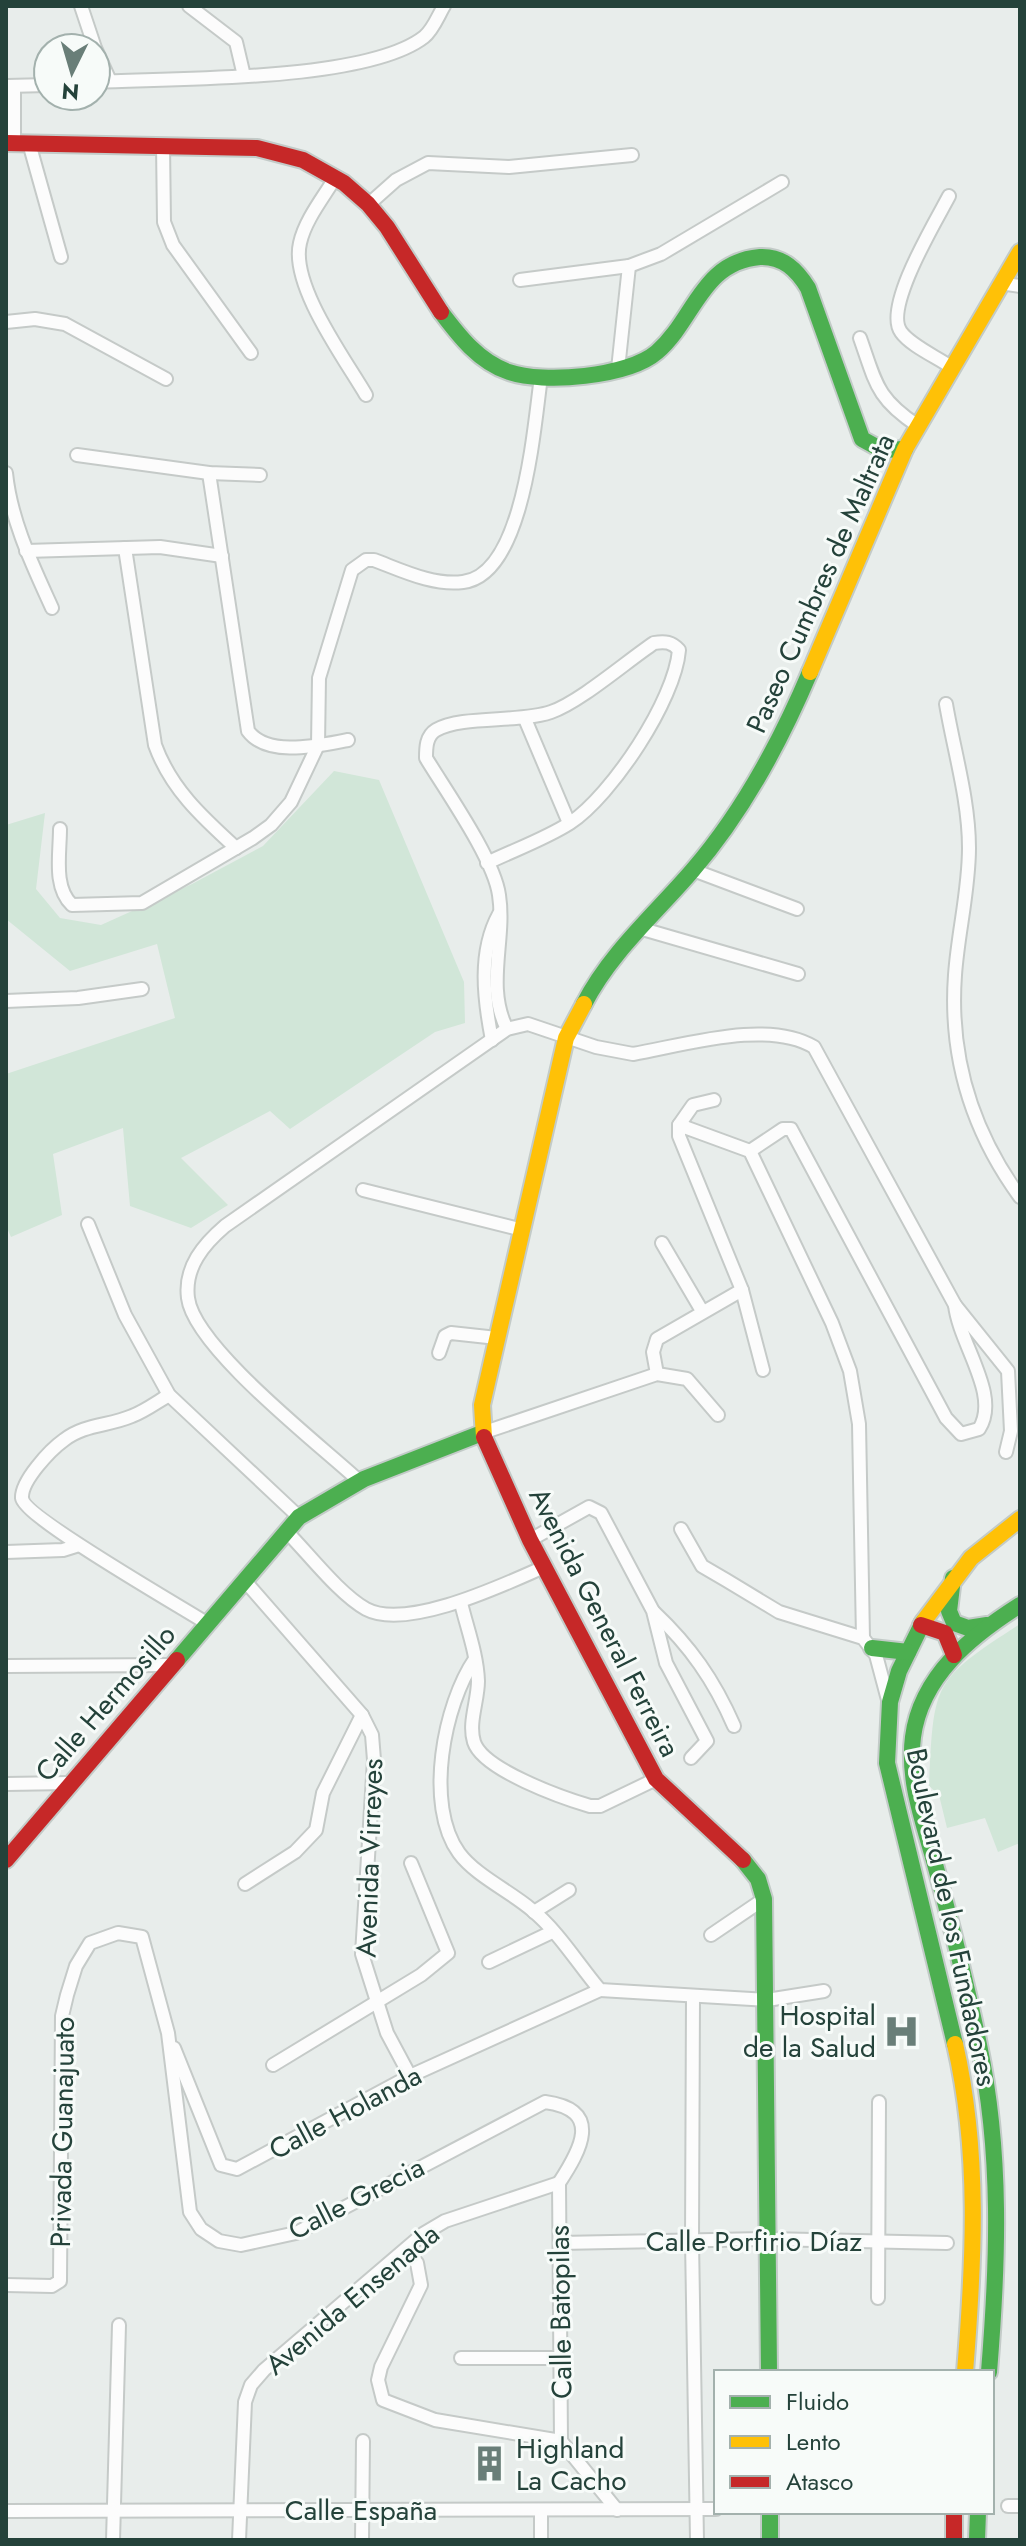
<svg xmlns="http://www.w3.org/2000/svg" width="1026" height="2546" font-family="Jost,sans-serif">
	<rect width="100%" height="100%" fill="#e8edeb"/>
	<!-- grass -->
	<g fill="#d1e6d8">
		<polygon points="334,771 379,780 464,982 465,1023 435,1032 290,1129 270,1111 181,1158 228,1205 191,1228 130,1206 123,1128 53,1154 62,1215 11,1237 6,1226 6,1074 175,1018 157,944 70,971 6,919 6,825 45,813 36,889 60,918 101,925 192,884 263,846"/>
		<path d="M1020,1624V1843L998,1852L985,1818L947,1828L939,1795L929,1786C934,1682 932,1681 1020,1624Z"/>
	</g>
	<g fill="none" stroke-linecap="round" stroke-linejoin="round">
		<defs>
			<g id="street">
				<polyline points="81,6 95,48"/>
				<polyline points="189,6 236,42 244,76"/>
				<polyline points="96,50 110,81"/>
				<path d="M96,82C172,78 366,82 424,37C433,30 438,16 444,6"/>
				<polyline points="7,86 48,85"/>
				<polyline points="14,87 14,143"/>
				<polyline points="29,143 61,257"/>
				<polyline points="163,145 164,222 173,245 251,353"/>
				<path d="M335,178C323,198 305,220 300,243C290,285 345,359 366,395"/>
				<path d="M949,196C936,221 883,308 901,332C911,346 937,357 951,367"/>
				<polyline points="369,204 396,180 428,163 509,167 632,155"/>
				<polyline points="520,280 629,266 661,254 782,182"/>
				<polyline points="1000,283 1020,286"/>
				<polyline points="6,322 35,319 65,324 166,379"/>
				<path d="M860,338C876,383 876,398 918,426"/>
				<polyline points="618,369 629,266"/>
				<polyline points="77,455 209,473 260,475"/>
				<path d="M6,473C11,521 32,564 52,608"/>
				<path d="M209,473L248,731C268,758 320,745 348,740"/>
				<path d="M125,548L155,745C171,789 202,817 236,848"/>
				<polyline points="26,551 160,547 222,556"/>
				<path d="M946,704C954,751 969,800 969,848C969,891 958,932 955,975C949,1057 972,1131 1020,1197"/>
				<polyline points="525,719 569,823"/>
				<path d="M60,829C60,854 53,887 72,905L142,903L253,838L271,825L291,802L318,745L319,678L352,570L366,560H374C401,570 433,586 463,582C524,575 534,426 541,377"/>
				<path d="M487,863C514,850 545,839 570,823C612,795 675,700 679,650C672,642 665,641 654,643C627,661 580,702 551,712C519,723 462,715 436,730C426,736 426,748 426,758C446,791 494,859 499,895C506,940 485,986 507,1029"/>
				<polyline points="693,870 797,909"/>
				<polyline points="639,928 798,974"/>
				<polyline points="6,1001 78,998 142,989"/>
				<path d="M492,1040C484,999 478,952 499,914"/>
				<polyline points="679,1125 693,1105 714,1100"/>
				<path d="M750,1151L783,1129H791L946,1418L961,1434L979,1429C1001,1395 959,1344 955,1305"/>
				<polyline points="363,1190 523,1230"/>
				<polyline points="88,1224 125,1315 169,1395 299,1517"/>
				<polyline points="662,1243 702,1311"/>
				<polyline points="439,1353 445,1336 451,1333 497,1338"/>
				<polyline points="763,1370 742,1290 679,1136 679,1125 750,1151 832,1323 850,1371 859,1424 863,1638"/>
				<polyline points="657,1374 653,1352 657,1339 742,1290"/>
				<path d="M169,1395C157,1402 145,1411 132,1416C109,1426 84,1424 64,1440C50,1450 21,1481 22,1498C24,1517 183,1608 208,1624"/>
				<polyline points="482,1433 657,1374 687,1379 718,1415"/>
				<path d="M358,1480C319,1444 194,1347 188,1298C184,1267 204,1244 225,1226L507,1029L528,1024L596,1047L633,1054C685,1045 768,1019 814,1047L955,1305L1008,1371L1011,1431L1006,1452"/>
				<polyline points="681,1529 702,1566 726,1580 779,1612 863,1638 876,1655 888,1700"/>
				<path d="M286,1531C308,1553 339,1594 366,1609C407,1631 505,1584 544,1567"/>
				<polyline points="530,1540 589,1507 601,1513 653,1611 666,1663 707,1741 691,1758"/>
				<polyline points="6,1552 63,1550 79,1545"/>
				<polyline points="245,1581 362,1715 372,1735 374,1760 362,1954 387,2033 410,2076"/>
				<path d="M461,1603C467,1628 477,1654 478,1681C478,1701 468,1723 474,1742C483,1770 563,1798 590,1806H600L656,1779"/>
				<path d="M654,1612C690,1646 714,1680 734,1726"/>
				<path d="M475,1659C444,1704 424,1805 459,1853C476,1876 510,1891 532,1910C558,1931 578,1964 600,1990L767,2000L824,1991"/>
				<polyline points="6,1666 172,1665"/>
				<polyline points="6,1784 69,1783"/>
				<polyline points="245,1884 295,1852 316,1830 323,1793 362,1715"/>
				<polyline points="534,1912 569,1890"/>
				<polyline points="711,1935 764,1899"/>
				<polyline points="489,1962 552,1932"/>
				<polyline points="693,1997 692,2241 697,2540"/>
				<polyline points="174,2048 221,2165 237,2169 410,2076 600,1990"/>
				<polyline points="273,2065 421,1975 448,1953 411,1863"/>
				<polyline points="559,2183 561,2441"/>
				<polyline points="560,2243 768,2239 947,2243"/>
				<polyline points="405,2252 417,2263 421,2285 381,2367 378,2380 383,2400 435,2420 561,2441 617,2510"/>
				<path d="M6,2285L52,2286L60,2281L62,2016L67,1995L76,1966L90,1943L118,1933L142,1937L168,2033L190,2212L201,2229L219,2241L241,2245L296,2233L545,2102C604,2110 580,2151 559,2183"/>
				<polyline points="878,2298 879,2102"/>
				<polyline points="461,2358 563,2358"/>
				<polyline points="1008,2506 1020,2506"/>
				<polyline points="6,2511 716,2509"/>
				<polyline points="541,2511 541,2540"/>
				<polyline points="113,2540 119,2325"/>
				<polyline points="239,2540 245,2402 251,2385 264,2370 423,2234 445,2221 559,2183"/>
				<polyline points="362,2540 363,2441"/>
			</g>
			<g id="fast">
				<path d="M441,312C459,336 479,362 509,372C543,384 628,377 657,352C695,319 701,262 760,257C783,256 797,270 808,288L862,439L882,450L905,449"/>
				<path d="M584,1004C610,953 655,914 692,871C743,812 780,743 810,672"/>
				<polyline points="953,1578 949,1611 954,1623 968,1628 987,1625"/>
				<polyline points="923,1622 899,1671 890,1702 887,1763 955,2044"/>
				<polyline points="872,1648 908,1652"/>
				<polyline points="177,1660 299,1517 364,1479 482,1433"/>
				<polyline points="743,1860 758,1879 764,1899 769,2372"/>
				<path d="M989,2372C998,2262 1002,2154 979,2045C967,1986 952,1927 936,1868C925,1826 907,1782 913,1737C921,1676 971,1636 1020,1605"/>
				<polyline points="770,2512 770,2540"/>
				<polyline points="977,2540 978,2512"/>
			</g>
			<g id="slow">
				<polyline points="810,672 905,449 1020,252"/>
				<polyline points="484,1437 482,1405 566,1038 584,1004"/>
				<polyline points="923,1622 971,1558 1020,1519"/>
				<path d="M955,2044C980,2153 974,2261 965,2372"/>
			</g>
			<g id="jam">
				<polyline points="6,143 257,148 303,160 344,183 368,204 387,227 441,312"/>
				<polyline points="484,1437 530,1540 656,1779 743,1860"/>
				<polyline points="921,1625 945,1633 954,1655"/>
				<polyline points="6,1860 177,1660"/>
				<polyline points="954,2512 954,2540"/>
			</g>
		</defs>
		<!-- street casing -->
		<use href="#street" stroke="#c5cac8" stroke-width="16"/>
		<!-- fast casing -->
		<use href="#fast" stroke="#c3cbc8" stroke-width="20"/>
		<!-- slow casing -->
		<use href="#slow" stroke="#c3cbc8" stroke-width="20"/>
		<!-- jam casing -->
		<use href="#jam" stroke="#c3cbc8" stroke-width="20"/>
		<!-- street -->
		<use href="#street" stroke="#fcfcfc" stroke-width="12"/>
		<!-- fast -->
		<use href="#fast" stroke="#4caf50" stroke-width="16"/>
		<!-- slow -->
		<use href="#slow" stroke="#ffc107" stroke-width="16"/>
		<!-- jam -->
		<use href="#jam" stroke="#c62828" stroke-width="16"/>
	</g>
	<!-- icons -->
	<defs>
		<symbol id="hospital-bare" viewBox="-9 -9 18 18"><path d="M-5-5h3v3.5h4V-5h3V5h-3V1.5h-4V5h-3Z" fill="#697e78" stroke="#f7fbf9" stroke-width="2.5" paint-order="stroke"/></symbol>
		<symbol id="building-bare" viewBox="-9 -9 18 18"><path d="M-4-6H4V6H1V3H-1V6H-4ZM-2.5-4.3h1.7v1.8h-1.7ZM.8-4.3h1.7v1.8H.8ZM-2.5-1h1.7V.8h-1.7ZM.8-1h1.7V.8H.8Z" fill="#697e78" stroke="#f7fbf9" stroke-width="2.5" paint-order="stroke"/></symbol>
	</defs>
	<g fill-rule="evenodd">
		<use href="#hospital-bare" x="876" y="2006" width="51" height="51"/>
		<use href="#building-bare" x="464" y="2438" width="51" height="51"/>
	</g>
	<g text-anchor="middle" stroke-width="6" stroke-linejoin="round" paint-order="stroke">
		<!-- street labels -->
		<g font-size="28" fill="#24423a" stroke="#f7fbf9">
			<text transform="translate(820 583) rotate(-66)" y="10">Paseo Cumbres de Maltrata</text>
			<text transform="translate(605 1622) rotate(63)" y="10">Avenida General Ferreira</text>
			<text transform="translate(105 1703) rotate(-49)" y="10">Calle Hermosillo</text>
			<text transform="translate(369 1858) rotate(-88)" y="10">Avenida Virreyes</text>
			<text transform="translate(952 1917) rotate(78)" y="10">Boulevard de los Fundadores</text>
			<text transform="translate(345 2112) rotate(-28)" y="10">Calle Holanda</text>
			<text transform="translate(62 2132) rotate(-89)" y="10">Privada Guanajuato</text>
			<text transform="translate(356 2198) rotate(-27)" y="10">Calle Grecia</text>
			<text x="754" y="2251">Calle Porfirio Díaz</text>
			<text transform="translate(352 2299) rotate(-40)" y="10">Avenida Ensenada</text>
			<text transform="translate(560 2312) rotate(-91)" y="10">Calle Batopilas</text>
			<text x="361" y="2520">Calle España</text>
		</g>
		<!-- poi labels -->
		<g font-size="28" fill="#24423a" stroke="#f7fbf9" text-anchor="end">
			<text x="876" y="2025">Hospital<tspan x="876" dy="32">de la Salud</tspan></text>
			<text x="516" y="2458" text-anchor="start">Highland<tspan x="516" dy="32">La Cacho</tspan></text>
		</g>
	</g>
	<!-- border -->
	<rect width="1026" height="2546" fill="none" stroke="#24423a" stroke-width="16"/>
	<!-- legend -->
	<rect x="714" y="2370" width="280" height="144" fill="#f7fbf9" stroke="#a3b1ad" stroke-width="2"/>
	<rect x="730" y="2396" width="40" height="12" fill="#4caf50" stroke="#a3b1ad" stroke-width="2"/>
	<text x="786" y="2410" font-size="24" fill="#24423a">Fluido</text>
	<rect x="730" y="2436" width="40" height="12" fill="#ffc107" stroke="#a3b1ad" stroke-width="2"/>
	<text x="786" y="2450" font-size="24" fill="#24423a">Lento</text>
	<rect x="730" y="2476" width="40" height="12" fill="#c62828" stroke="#a3b1ad" stroke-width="2"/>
	<text x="786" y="2490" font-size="24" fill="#24423a">Atasco</text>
	<!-- north arrow -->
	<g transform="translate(72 72) rotate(185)"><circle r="38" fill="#f7fbf9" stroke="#a3b1ad" stroke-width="2"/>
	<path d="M0-6L14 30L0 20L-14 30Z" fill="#697e78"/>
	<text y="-12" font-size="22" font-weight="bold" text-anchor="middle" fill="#24423a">N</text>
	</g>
</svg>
